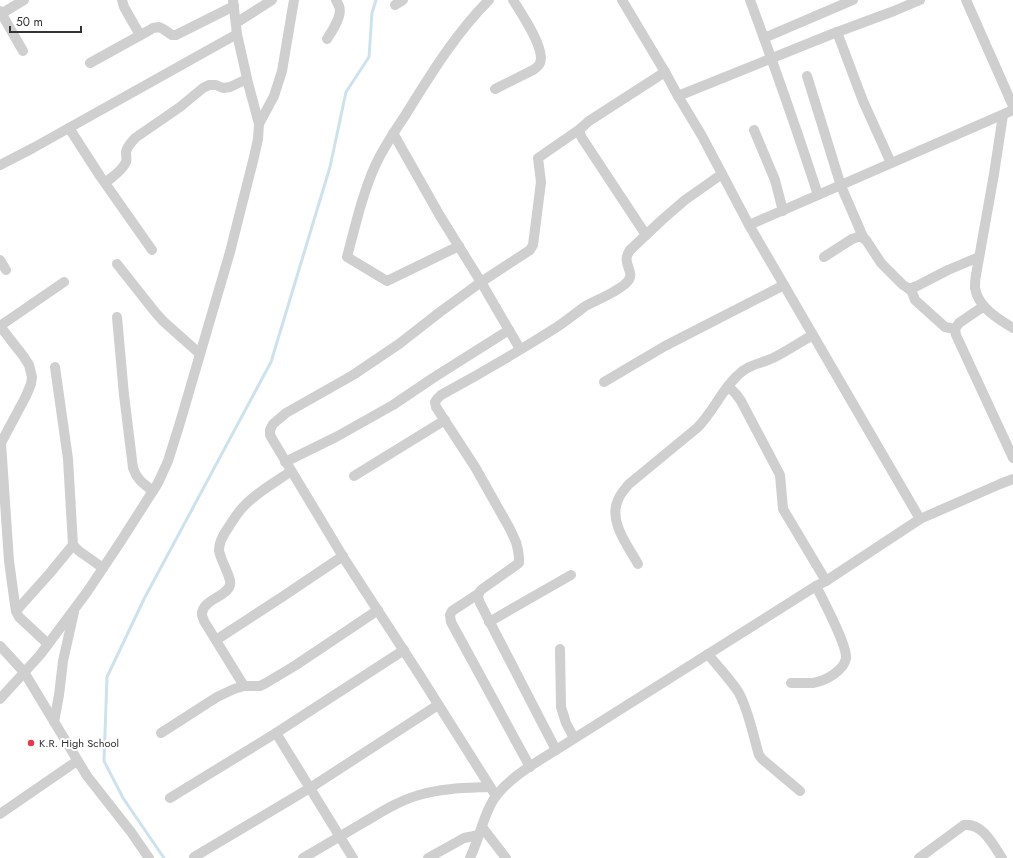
<svg xmlns="http://www.w3.org/2000/svg" width="1013" height="858" font-family="Jost,sans-serif">
	<rect width="100%" height="100%" fill="#fff"/>
	<g fill="none" stroke-linecap="round" stroke-linejoin="round">
		<!-- stream -->
		<polyline stroke="#cee2ed" stroke-width="3" points="164,858 123,798 104,761 107,677 144,599 271,362 330,167 346,92 369,57 372,13 376,0"/>
		<!-- minor -->
		<g stroke="#cfcfcf" stroke-width="10">
			<polyline points="122,0 124,7 140,35"/>
			<polyline points="622,0 665,72 678,96 702,136 749,225 920,519"/>
			<path d="M750,0C774,65 797,130 818,195"/>
			<polyline points="966,0 1013,106"/>
			<polyline points="395,5 403,0"/>
			<polyline points="0,11 23,51"/>
			<polyline points="1,14 24,0"/>
			<polyline points="236,23 272,0"/>
			<polyline points="837,32 863,101 891,163"/>
			<polyline points="764,38 853,0"/>
			<path d="M327,39C332,31 343,15 339,6C338,4 337,2 336,0"/>
			<polyline points="90,63 148,31 153,28 159,27 163,29 172,35 176,35 234,6"/>
			<polyline points="807,76 841,186 864,239"/>
			<path d="M495,89L533,70C536,68 539,66 540,63C546,49 521,13 513,0"/>
			<polyline points="678,96 832,34 894,11 920,0"/>
			<path d="M1003,115L994,174L976,275C975,279 975,283 975,288C978,307 998,319 1013,328"/>
			<polyline points="259,124 274,96 282,71 294,0"/>
			<polyline points="69,128 100,176 152,250"/>
			<polyline points="754,130 775,180 783,211"/>
			<polyline points="393,133 440,216 481,282 520,349"/>
			<polyline points="0,165 33,148 237,34"/>
			<path d="M105,183C112,177 122,171 126,162C127,158 126,156 126,152C127,146 132,142 135,138L180,107L203,88L209,85H216L223,88L230,87L247,79"/>
			<polyline points="749,225 1013,110"/>
			<polyline points="646,235 582,138 580,134 580,129 589,121 665,72"/>
			<path d="M459,246L387,281L347,257C355,227 362,195 375,166C383,148 395,131 406,114C431,74 456,33 489,0"/>
			<polyline points="824,257 852,239 858,237 863,237 866,240 881,263 903,285 908,288 912,288 917,286 948,270 979,257"/>
			<polyline points="0,260 6,270"/>
			<polyline points="117,264 155,312 163,321 200,354"/>
			<polyline points="908,288 912,292 915,300 945,327 955,329"/>
			<polyline points="984,306 959,323 955,329 956,335 1013,458"/>
			<path d="M117,317L124,395L133,468C137,480 144,484 153,491"/>
			<polyline points="0,326 24,357 29,365 32,377 31,384 26,396 1,443 9,561 15,605 16,611 19,617 48,644"/>
			<polyline points="0,326 64,282"/>
			<polyline points="55,367 68,459 73,545 79,551 103,568"/>
			<polyline points="604,382 665,346 784,285"/>
			<polyline points="728,386 736,394 741,401 780,475 783,509 826,581"/>
			<polyline points="285,462 336,437 393,405 433,378 509,330"/>
			<polyline points="354,476 445,420"/>
			<path d="M638,564C628,546 608,521 618,500C620,494 625,489 629,484L697,428C713,412 721,391 737,376C747,365 760,364 773,358C787,351 800,342 813,335"/>
			<polyline points="478,594 452,611 450,615 451,622 530,767"/>
			<polyline points="16,611 50,573 73,545"/>
			<polyline points="489,622 522,603 571,575"/>
			<polyline points="216,640 282,597 343,556"/>
			<polyline points="0,646 24,672 87,776 131,832 149,858"/>
			<polyline points="560,649 561,707 566,723 574,738"/>
			<path d="M708,654C718,667 731,680 739,693C749,712 753,735 759,755L762,759L800,791"/>
			<path d="M791,683C798,683 805,683 813,683C825,681 844,671 846,658C847,645 823,600 816,586"/>
			<path d="M244,686L204,621C204,619 202,617 202,615C201,600 227,597 230,585C232,578 220,560 219,550C219,542 223,535 228,528C233,520 238,512 244,506C257,492 276,482 291,471"/>
			<polyline points="0,699 40,655 87,592 121,541 158,483 168,461 179,426 230,252 254,157 258,139 259,124 248,83 237,34 233,0"/>
			<polyline points="54,722 59,695 63,661 74,612"/>
			<polyline points="161,733 217,697 234,689 244,686 260,686 266,683 296,665 378,610"/>
			<polyline points="276,733 353,858"/>
			<path d="M556,750L480,603C478,598 477,595 481,590L519,563V558L518,550L516,542L510,529L475,467L436,407L435,402L437,399L441,395C480,374 519,351 557,327C566,321 575,314 584,307C596,300 620,291 628,281C636,271 620,264 630,250L663,219L685,200L722,174"/>
			<polyline points="496,796 419,674 345,560 274,442 270,435 270,430 273,424 286,413 353,375 399,344 440,312 481,282 530,250 533,245 541,182 538,158 580,129"/>
			<polyline points="170,798 276,733 404,650"/>
			<polyline points="0,814 77,761"/>
			<polyline points="482,827 506,858"/>
			<polyline points="194,857 310,788 438,705"/>
			<path d="M303,858C322,847 342,835 361,824C380,813 398,801 419,795C442,788 466,788 489,787"/>
			<polyline points="428,858 464,838 479,835"/>
			<path d="M470,858C478,841 482,822 490,806C501,782 535,763 556,750L816,586L826,581L920,519L1000,484L1013,479"/>
			<path d="M919,858L964,825C983,823 993,845 1002,858"/>
		</g>
	</g>
	<!-- markers -->
	<circle fill="#e4394c" stroke="#fff" stroke-width="1.5" cx="31" cy="743" r="4"/>
	<g text-anchor="middle" stroke-width="4" stroke-linejoin="round" paint-order="stroke">
		<!-- poi labels -->
		<g font-size="11" fill="#323232" stroke="#fff" text-anchor="start">
			<text x="39" y="747">K.R. High School</text>
		</g>
	</g>
	<!-- scale -->
	<path d="M10 26v6h71v-6" fill="none" stroke="#323232" stroke-width="2"/>
	<text x="16" y="26" font-size="12" fill="#323232" stroke="#ffffff" stroke-width="3" paint-order="stroke">50 m</text>
</svg>
